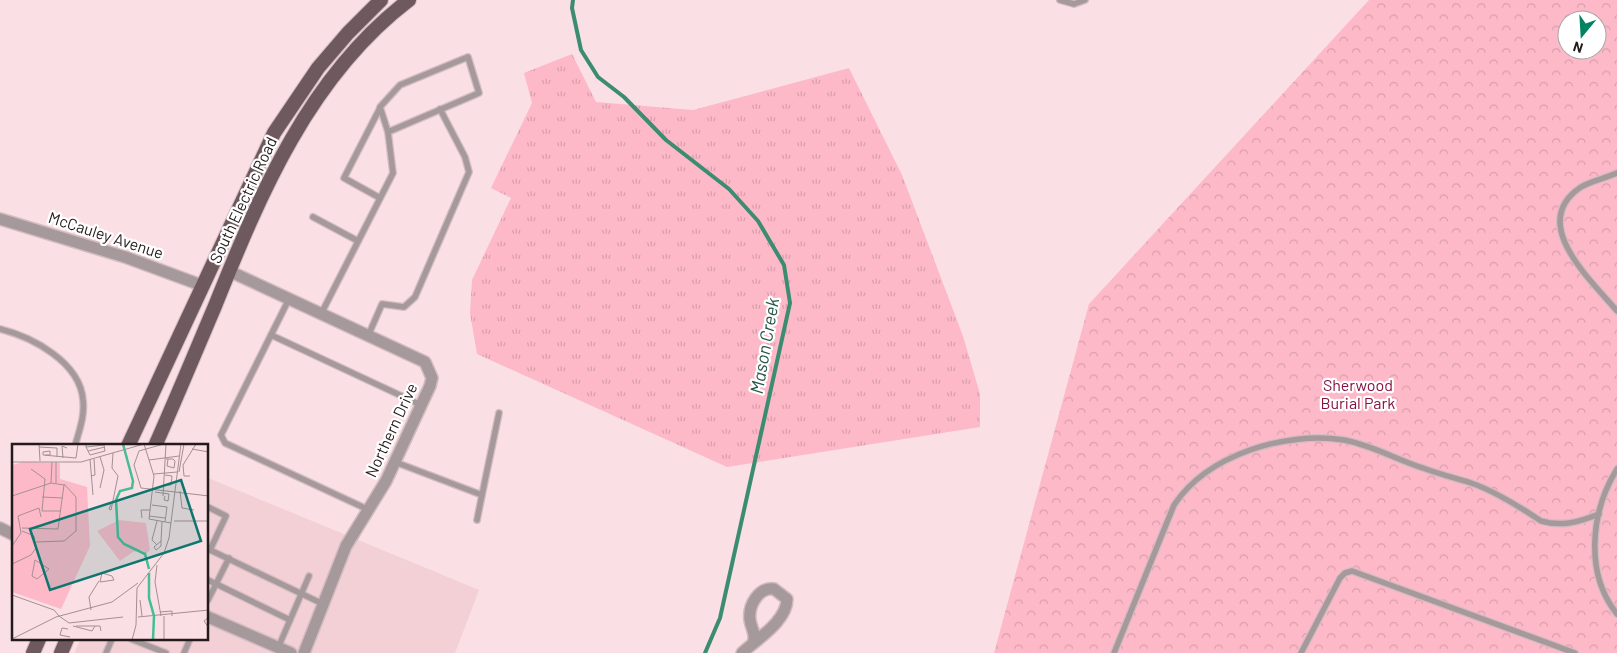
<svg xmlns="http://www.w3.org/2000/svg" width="1617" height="653" font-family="Barlow,sans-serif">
	<defs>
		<pattern id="grass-tufts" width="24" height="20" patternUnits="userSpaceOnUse" patternTransform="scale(1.25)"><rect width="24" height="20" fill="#feb9c9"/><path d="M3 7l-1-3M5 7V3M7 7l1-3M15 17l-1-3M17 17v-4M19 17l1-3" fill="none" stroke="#d99eac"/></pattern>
		<pattern id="forest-crowns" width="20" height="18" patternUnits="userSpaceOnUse" patternTransform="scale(1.25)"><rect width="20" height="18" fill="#feb9c9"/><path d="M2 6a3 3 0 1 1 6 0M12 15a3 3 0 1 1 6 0" fill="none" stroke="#d99eac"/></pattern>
	</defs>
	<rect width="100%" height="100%" fill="#fadfe4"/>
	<!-- built -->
	<polygon fill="#f3cfd6" points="208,478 479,590 455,653 74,653 81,639 208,639"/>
	<!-- grass -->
	<polygon fill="url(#grass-tufts)" points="572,54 596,102 693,110 849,68 902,175 963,336 980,394 980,427 727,467 477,354 470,313 472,280 511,198 491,188 532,103 524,73"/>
	<!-- forest -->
	<path fill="url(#forest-crowns)" fill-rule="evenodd" d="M1369,0H1617V653H994L1089,304ZM1567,20H1597V50H1567Z"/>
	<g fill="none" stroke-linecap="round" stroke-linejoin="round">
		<!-- stream -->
		<polyline stroke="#3c8c72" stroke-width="4" points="573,0 572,8 581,50 598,77 624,97 666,140 729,189 758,221 784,265 790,303 720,618 705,653"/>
		<defs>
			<g id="service">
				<polyline points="1060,0 1074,4 1085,0"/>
				<path d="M1617,173C1606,178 1591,181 1581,187C1527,223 1591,280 1617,311"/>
				<polyline points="380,198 344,178 380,108"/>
				<polyline points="313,217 358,241"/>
				<polyline points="289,299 221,435 225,443 369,510"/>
				<polyline points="321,314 393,173 388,132 479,93 468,57 400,85 380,107 388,132"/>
				<path d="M0,329C32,337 80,362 83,400C85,416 79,431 75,446"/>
				<polyline points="271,335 421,405"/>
				<polyline points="368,336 382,304 404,307 415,297 469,172 465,157 440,109"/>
				<polyline points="395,462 482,495 499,413"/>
				<path d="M1617,469C1591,511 1584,573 1617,614"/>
				<polyline points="208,507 226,516 210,550"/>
				<polyline points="477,520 482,495"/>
				<polyline points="208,549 323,604"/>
				<polyline points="208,580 290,620"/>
				<polyline points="208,600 229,558"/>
				<polyline points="131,639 166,653"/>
				<polyline points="278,648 309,576"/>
				<polyline points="106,653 112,639"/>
				<polyline points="184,653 190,639"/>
				<path d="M1114,653L1174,505C1208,454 1286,431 1344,440C1372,445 1397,460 1423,468C1439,474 1455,478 1471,483C1495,491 1520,507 1541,521C1562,527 1579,522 1599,514"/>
				<polyline points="1301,653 1340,578 1345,573 1352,571 1575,653"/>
			</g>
			<g id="minor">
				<polyline points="0,219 125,257 201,285"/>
				<polyline points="229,271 425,362 432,378 430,386 386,481 346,546 304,653"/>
				<polyline points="0,528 14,535"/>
				<polyline points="208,617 291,653"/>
				<path d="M742,653C757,639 787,621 787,599L774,589C759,587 748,605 750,620C751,629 757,634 753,643"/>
			</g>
			<g id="primary">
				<polyline points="128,446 274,133 318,68 348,33 381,0"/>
				<path d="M155,446C176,399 195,353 215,306C260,194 309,76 409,0"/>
				<polyline points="33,653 39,639"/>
				<polyline points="61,653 67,639"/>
			</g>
		</defs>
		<!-- service casing -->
		<use href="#service" stroke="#d3bcc0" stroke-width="8"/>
		<!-- minor casing -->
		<use href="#minor" stroke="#d3bcc0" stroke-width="14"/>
		<!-- primary casing -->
		<use href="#primary" stroke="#d3bcc0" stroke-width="16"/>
		<!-- service -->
		<use href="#service" stroke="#a5999c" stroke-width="5.5"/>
		<!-- minor -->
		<use href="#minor" stroke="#a5999c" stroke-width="11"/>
		<!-- primary -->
		<use href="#primary" stroke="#6e5a5e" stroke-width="14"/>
	</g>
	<g text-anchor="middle" stroke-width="4.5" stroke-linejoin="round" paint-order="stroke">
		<!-- street labels -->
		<g font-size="16" fill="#231a1c" stroke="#fff">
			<text transform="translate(243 200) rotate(-65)" y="6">South Electric Road</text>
			<text transform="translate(106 235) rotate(18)" y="6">McCauley Avenue</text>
			<text transform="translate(391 430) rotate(-65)" y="6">Northern Drive</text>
		</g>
		<!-- park labels -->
		<g font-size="16" fill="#851240" stroke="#fff">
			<text x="1358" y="391">Sherwood<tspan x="1358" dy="18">Burial Park</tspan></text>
		</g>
		<!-- water labels -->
		<g font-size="18" font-style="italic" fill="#265645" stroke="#fff">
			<text transform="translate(765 346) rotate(-80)" y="6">Mason Creek</text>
		</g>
	</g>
	<!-- overview -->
	<g transform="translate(12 444)">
		<rect width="196" height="196" fill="#fadfe4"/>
		<path d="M107,76L134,79L138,106L134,110L130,106L121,108L108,117L85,87Z" fill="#feb9c9"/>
		<path d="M12,18L48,19V35L75,43L78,102L49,165L0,148V21Z" fill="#feb9c9"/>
		<path fill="none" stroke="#47bd97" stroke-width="2.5" d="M111,0L121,37L120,44L108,47L104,56L106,93L112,100L133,110L137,125M137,129V154L142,172L141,196"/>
		<path fill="none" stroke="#a49094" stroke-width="1" d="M27,0L28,17M74,0V3L78,11L93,7L92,1L74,3M132,0L142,32L137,75L159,79M27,3L45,4V13M134,5L127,7L122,21L129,44L197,52M134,5L152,0M180,5L197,8M76,7L93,3M33,11H38V7L31,8V11L64,14L66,0M88,13L92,26L88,44M51,14L50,2L55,4M78,15L81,51M154,15H161L163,17L162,24L155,22L156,15M137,16L167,12M0,18H69L132,0M19,25L33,35L30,67H49M167,28L172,0M142,30L165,28M79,32L83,31L82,15M178,32H172L171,21L184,0M39,39L40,18M44,39V18M152,41H159L160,32L153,31M168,47L170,64L182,66M143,48L157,50L156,57L152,56L153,52M0,52L39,39L52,41L46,85L10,84M151,52L154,0M30,53L51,54M99,60L97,65L99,66L106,32L100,24L101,9M140,61L155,63L153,78M137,72L153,74M130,74L129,66H138M145,77L140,96L145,101M162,77H197M149,97V102L144,106L142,103L149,97L150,78M24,98L52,97L64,87V53L52,40M0,102L9,89L6,72L27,64L29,73M23,116L37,125L25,135L20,132ZM0,120L19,111L24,104L22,92L10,87M145,121L143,138L149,172M90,129L100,132L102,136L88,138ZM0,151L42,166L47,172M128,156L130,172M79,166L77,153L87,137M148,168L160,167V172M47,172L57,179L111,173M126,173L197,166M197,173L192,177L197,184M61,182L80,187L83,182M64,182H88L89,187M56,185L50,184L48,191L58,193M0,195L44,173L100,158L126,139M120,196L124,181L125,144L152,109L157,94L169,0M152,196V172"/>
		<path fill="#0f766e" fill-opacity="0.15" stroke="#0f766e" stroke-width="2.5" d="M169,36L189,97L38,146L18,85Z"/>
		<rect width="196" height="196" fill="none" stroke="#231a1c" stroke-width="2.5"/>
	</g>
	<!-- north arrow -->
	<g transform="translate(1582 35) rotate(198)"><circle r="24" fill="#ffffff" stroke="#a7a3a4"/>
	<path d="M0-4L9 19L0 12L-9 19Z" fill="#038262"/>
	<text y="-8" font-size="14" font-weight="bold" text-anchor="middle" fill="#231a1c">N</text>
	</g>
</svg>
